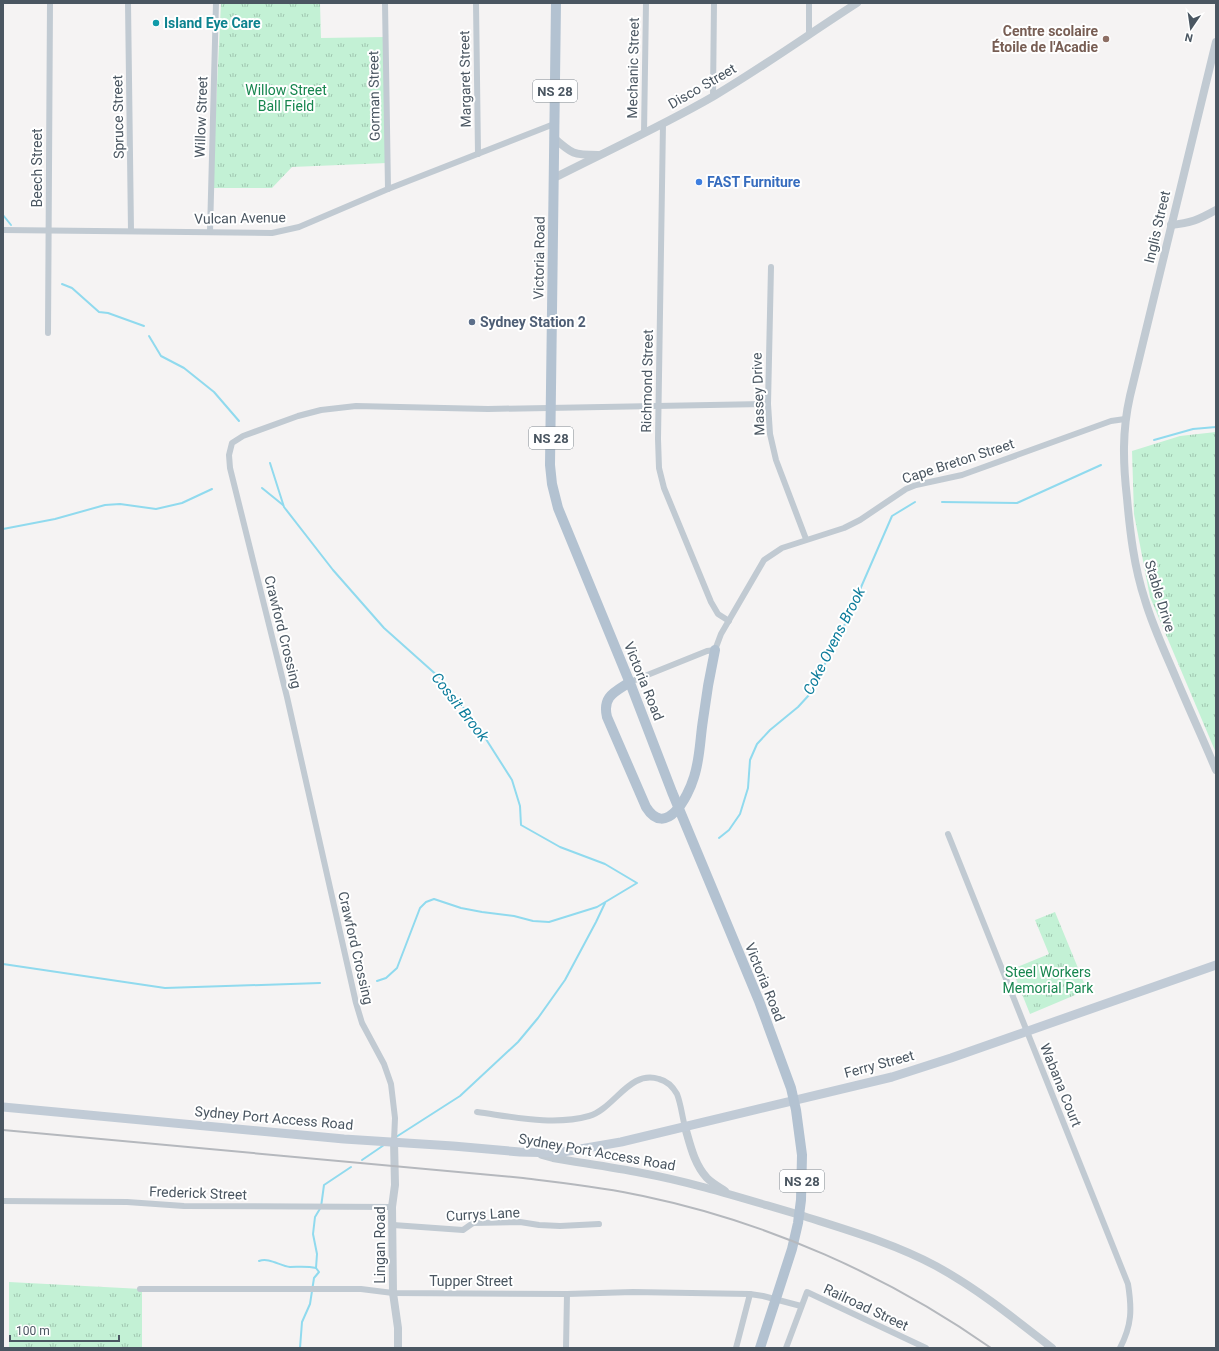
<svg xmlns="http://www.w3.org/2000/svg" width="1219" height="1351" font-family="Roboto,sans-serif">
	<defs>
		<pattern id="park-tufts" width="24" height="20" patternUnits="userSpaceOnUse"><rect width="24" height="20" fill="#c3f1d5"/><path d="M3 7l-1-3M5 7V3M7 7l1-3M15 17l-1-3M17 17v-4M19 17l1-3" fill="none" stroke="#a0c6b0"/></pattern>
	</defs>
	<rect width="100%" height="100%" fill="#f5f3f3"/>
	<!-- park -->
	<g fill="url(#park-tufts)">
		<polygon points="221,3 320,3 321,38 385,37 387,163 292,167 272,188 212,188"/>
		<polygon points="1216,432 1216,753 1150,597 1134,514 1132,451 1180,436"/>
		<polygon points="1055,912 1087,990 1030,1014 1012,969 1049,954 1035,920"/>
		<polygon points="9,1282 142,1289 142,1348 9,1348"/>
	</g>
	<g fill="none" stroke-linecap="round" stroke-linejoin="round">
		<!-- stream -->
		<g stroke="#90daee" stroke-width="2">
			<polyline points="3,215 11,225"/>
			<polyline points="62,284 72,288 99,312 108,313 144,326"/>
			<polyline points="149,336 161,356 184,368 214,392 239,421"/>
			<polyline points="1154,440 1193,429 1216,427"/>
			<polyline points="270,463 284,507 333,570 384,628 440,678 477,725 512,780 520,806 521,825 560,847 605,864 637,883 597,907 549,922 533,921 514,916 482,912 461,908 434,899 426,902 420,908 397,968 386,978 377,981"/>
			<polyline points="262,488 283,505"/>
			<polyline points="942,502 1017,503 1101,465"/>
			<polyline points="3,529 55,519 105,505 120,504 156,509 182,503 212,489"/>
			<polyline points="719,838 729,830 740,814 748,788 750,760 757,744 770,730 798,707 809,695 845,624 892,516 915,502"/>
			<polyline points="3,964 165,988 320,983"/>
			<polyline points="396,1137 460,1096 518,1042 538,1018 565,980 596,922 605,903"/>
			<polyline points="362,1160 384,1145"/>
			<path d="M259,1261C269,1257 280,1266 290,1267C299,1267 307,1266 316,1268L319,1272L314,1278L310,1304L302,1322L300,1348"/>
			<polyline points="316,1268 317,1254 313,1234 315,1217 321,1207 324,1185 351,1167"/>
		</g>
		<!-- minor -->
		<g stroke="#c1cad2" stroke-width="6">
			<polyline points="128,3 131,231"/>
			<polyline points="385,3 388,189"/>
			<polyline points="476,3 478,154"/>
			<polyline points="809,34 809,3"/>
			<polyline points="713,96 714,3"/>
			<polyline points="663,123 658,439 659,468 664,488 711,602 718,614 729,621"/>
			<polyline points="644,133 646,3"/>
			<polyline points="3,230 272,233 299,227 388,189 554,124"/>
			<polyline points="210,232 216,3"/>
			<polyline points="771,267 768,404 770,434 776,460 806,539"/>
			<polyline points="48,333 50,3"/>
			<polyline points="630,682 707,651 715,650 721,634 764,560 782,548 844,528 860,520 906,489 916,485 962,475 1111,421 1125,419"/>
			<path d="M948,834L1128,1284C1132,1309 1132,1325 1120,1348"/>
			<path d="M477,1112C514,1117 554,1126 589,1116C614,1109 630,1069 659,1079C667,1081 673,1087 677,1094C681,1104 682,1116 685,1127"/>
			<polyline points="394,1141 395,1118 391,1084 384,1064 362,1023 356,1003 287,697 230,468 229,455 232,443 243,436 298,416 321,410 356,406 488,409 768,404"/>
			<polyline points="3,1201 127,1202 184,1206 392,1207"/>
			<polyline points="393,1225 463,1230 473,1223 520,1222 539,1225 560,1226 599,1224"/>
			<polyline points="140,1289 361,1289 393,1293 567,1294 633,1292 750,1294 763,1296 801,1306"/>
			<polyline points="566,1348 567,1294"/>
			<polyline points="736,1348 750,1294"/>
			<polyline points="786,1348 807,1292 926,1348"/>
		</g>
		<!-- tertiary -->
		<g stroke="#c1cad2" stroke-width="8">
			<path d="M1216,42L1130,396C1122,431 1123,463 1127,498C1130,532 1134,567 1145,600C1153,627 1165,652 1176,678C1189,709 1203,739 1216,770"/>
			<path d="M554,138C572,154 573,155 598,155"/>
			<path d="M554,178C607,151 662,126 714,96C763,67 809,34 857,3"/>
			<path d="M1171,225C1191,223 1198,220 1216,210"/>
			<path d="M685,1127C690,1144 694,1164 707,1178C712,1183 719,1187 725,1191"/>
			<polyline points="394,1141 395,1185 392,1207 393,1293 398,1328 398,1348"/>
			<path d="M542,1155L553,1158C582,1163 612,1167 642,1173C696,1183 748,1200 800,1215C847,1230 893,1243 936,1266C978,1289 1015,1319 1052,1348"/>
		</g>
		<!-- secondary -->
		<polyline stroke="#c1cbd6" stroke-width="9" points="3,1107 344,1139 453,1146 520,1152 557,1153 621,1142 892,1077 951,1058 1216,965"/>
		<!-- primary -->
		<g stroke="#b3c2d1" stroke-width="10">
			<polyline points="556,3 550,465 552,484 558,508 632,688 672,792 759,1001 791,1088 796,1110 802,1155 801,1200 798,1223 792,1249 760,1348"/>
			<path d="M630,682C615,692 602,696 607,717L646,807C666,839 688,797 694,777C700,759 700,739 703,720C706,696 710,673 715,650"/>
		</g>
		<!-- rail -->
		<path stroke="#b5b8bd" stroke-width="2" d="M3,1130L523,1178C563,1183 603,1187 643,1196C767,1222 887,1275 991,1348"/>
	</g>
	<!-- markers -->
	<circle fill="#0f9aa8" stroke="#fff" stroke-width="1.5" cx="156" cy="23" r="4"/>
	<circle fill="#8d6e63" stroke="#fff" stroke-width="1.5" cx="1106" cy="39" r="4"/>
	<circle fill="#3f7fe0" stroke="#fff" stroke-width="1.5" cx="699" cy="182" r="4"/>
	<circle fill="#5c6f8a" stroke="#fff" stroke-width="1.5" cx="472" cy="322" r="4"/>
	<g text-anchor="middle" stroke-width="4" stroke-linejoin="round" paint-order="stroke">
		<!-- shield labels -->
		<g fill="#fff" stroke="#808990" stroke-width="1">
			<rect x="533" y="80" width="44" height="22" rx="3"/>
			<rect x="529" y="427" width="44" height="22" rx="3"/>
			<rect x="780" y="1170" width="44" height="22" rx="3"/>
		</g>
		<g font-size="13" font-weight="bold" fill="#4a5661">
			<text x="555" y="96">NS 28</text>
			<text x="551" y="443">NS 28</text>
			<text x="802" y="1186">NS 28</text>
		</g>
		<!-- culture labels -->
		<g font-size="14" font-weight="bold" fill="#0d838f" stroke="#fff" text-anchor="start">
			<text x="164" y="28">Island Eye Care</text>
		</g>
		<!-- education labels -->
		<g font-size="14" font-weight="bold" fill="#785e54" stroke="#fff" text-anchor="end">
			<text x="1098" y="36">Centre scolaire<tspan x="1098" dy="16">Étoile de l'Acadie</tspan></text>
		</g>
		<!-- street labels -->
		<g font-size="14" fill="#4a5661" stroke="#fff">
			<text transform="translate(633 68) rotate(-89)" y="5">Mechanic Street</text>
			<text transform="translate(465 79) rotate(-91)" y="5">Margaret Street</text>
			<text transform="translate(702 86) rotate(-30)" y="5">Disco Street</text>
			<text transform="translate(374 96) rotate(-91)" y="5">Gorman Street</text>
			<text transform="translate(118 117) rotate(-91)" y="5">Spruce Street</text>
			<text transform="translate(201 117) rotate(-88)" y="5">Willow Street</text>
			<text transform="translate(37 168) rotate(-90)" y="5">Beech Street</text>
			<text transform="translate(240 218) rotate(-1)" y="5">Vulcan Avenue</text>
			<text transform="translate(1157 227) rotate(-77)" y="5">Inglis Street</text>
			<text transform="translate(539 258) rotate(-89)" y="5">Victoria Road</text>
			<text transform="translate(647 381) rotate(-89)" y="5">Richmond Street</text>
			<text transform="translate(758 394) rotate(-92)" y="5">Massey Drive</text>
			<text transform="translate(958 461) rotate(-18)" y="5">Cape Breton Street</text>
			<text transform="translate(1160 596) rotate(73)" y="5">Stable Drive</text>
			<text transform="translate(283 632) rotate(76)" y="5">Crawford Crossing</text>
			<text transform="translate(644 681) rotate(68)" y="5">Victoria Road</text>
			<text transform="translate(356 948) rotate(77)" y="5">Crawford Crossing</text>
			<text transform="translate(765 982) rotate(68)" y="5">Victoria Road</text>
			<text transform="translate(879 1064) rotate(-15)" y="5">Ferry Street</text>
			<text transform="translate(1061 1085) rotate(68)" y="5">Wabana Court</text>
			<text transform="translate(274 1118) rotate(5)" y="5">Sydney Port Access Road</text>
			<text transform="translate(597 1152) rotate(10)" y="5">Sydney Port Access Road</text>
			<text transform="translate(198 1193) rotate(2)" y="5">Frederick Street</text>
			<text transform="translate(483 1214) rotate(-3)" y="5">Currys Lane</text>
			<text transform="translate(380 1245) rotate(-90)" y="5">Lingan Road</text>
			<text x="471" y="1286">Tupper Street</text>
			<text transform="translate(866 1307) rotate(25)" y="5">Railroad Street</text>
		</g>
		<!-- park labels -->
		<g font-size="14" fill="#17864f" stroke="#fff">
			<text x="286" y="95">Willow Street<tspan x="286" dy="16">Ball Field</tspan></text>
			<text x="1048" y="977">Steel Workers<tspan x="1048" dy="16">Memorial Park</tspan></text>
		</g>
		<!-- shop labels -->
		<g font-size="14" font-weight="bold" fill="#366cbe" stroke="#fff" text-anchor="start">
			<text x="707" y="187">FAST Furniture</text>
		</g>
		<!-- service labels -->
		<g font-size="14" font-weight="bold" fill="#4e5e75" stroke="#fff" text-anchor="start">
			<text x="480" y="327">Sydney Station 2</text>
		</g>
		<!-- water labels -->
		<g font-size="15" font-style="italic" fill="#0c7c9b" stroke="#fff">
			<text transform="translate(834 641) rotate(-63)" y="5">Coke Ovens Brook</text>
			<text transform="translate(460 707) rotate(52)" y="5">Cossit Brook</text>
		</g>
	</g>
	<!-- border -->
	<rect width="1219" height="1351" fill="none" stroke="#4a5661" stroke-width="8"/>
	<!-- north arrow -->
	<g transform="translate(1191 28) rotate(193)" stroke="#ffffff" stroke-width="3" paint-order="stroke">
	<path d="M0-3L7 15L0 10L-7 15Z" fill="#4a5661"/>
	<text y="-6" font-size="11" font-weight="bold" text-anchor="middle" fill="#4a5661">N</text>
	</g>
	<!-- scale -->
	<path d="M10 1335v6h109v-6" fill="none" stroke="#4a5661" stroke-width="2"/>
	<text x="16" y="1335" font-size="12" fill="#4a5661" stroke="#ffffff" stroke-width="3" paint-order="stroke">100 m</text>
</svg>
